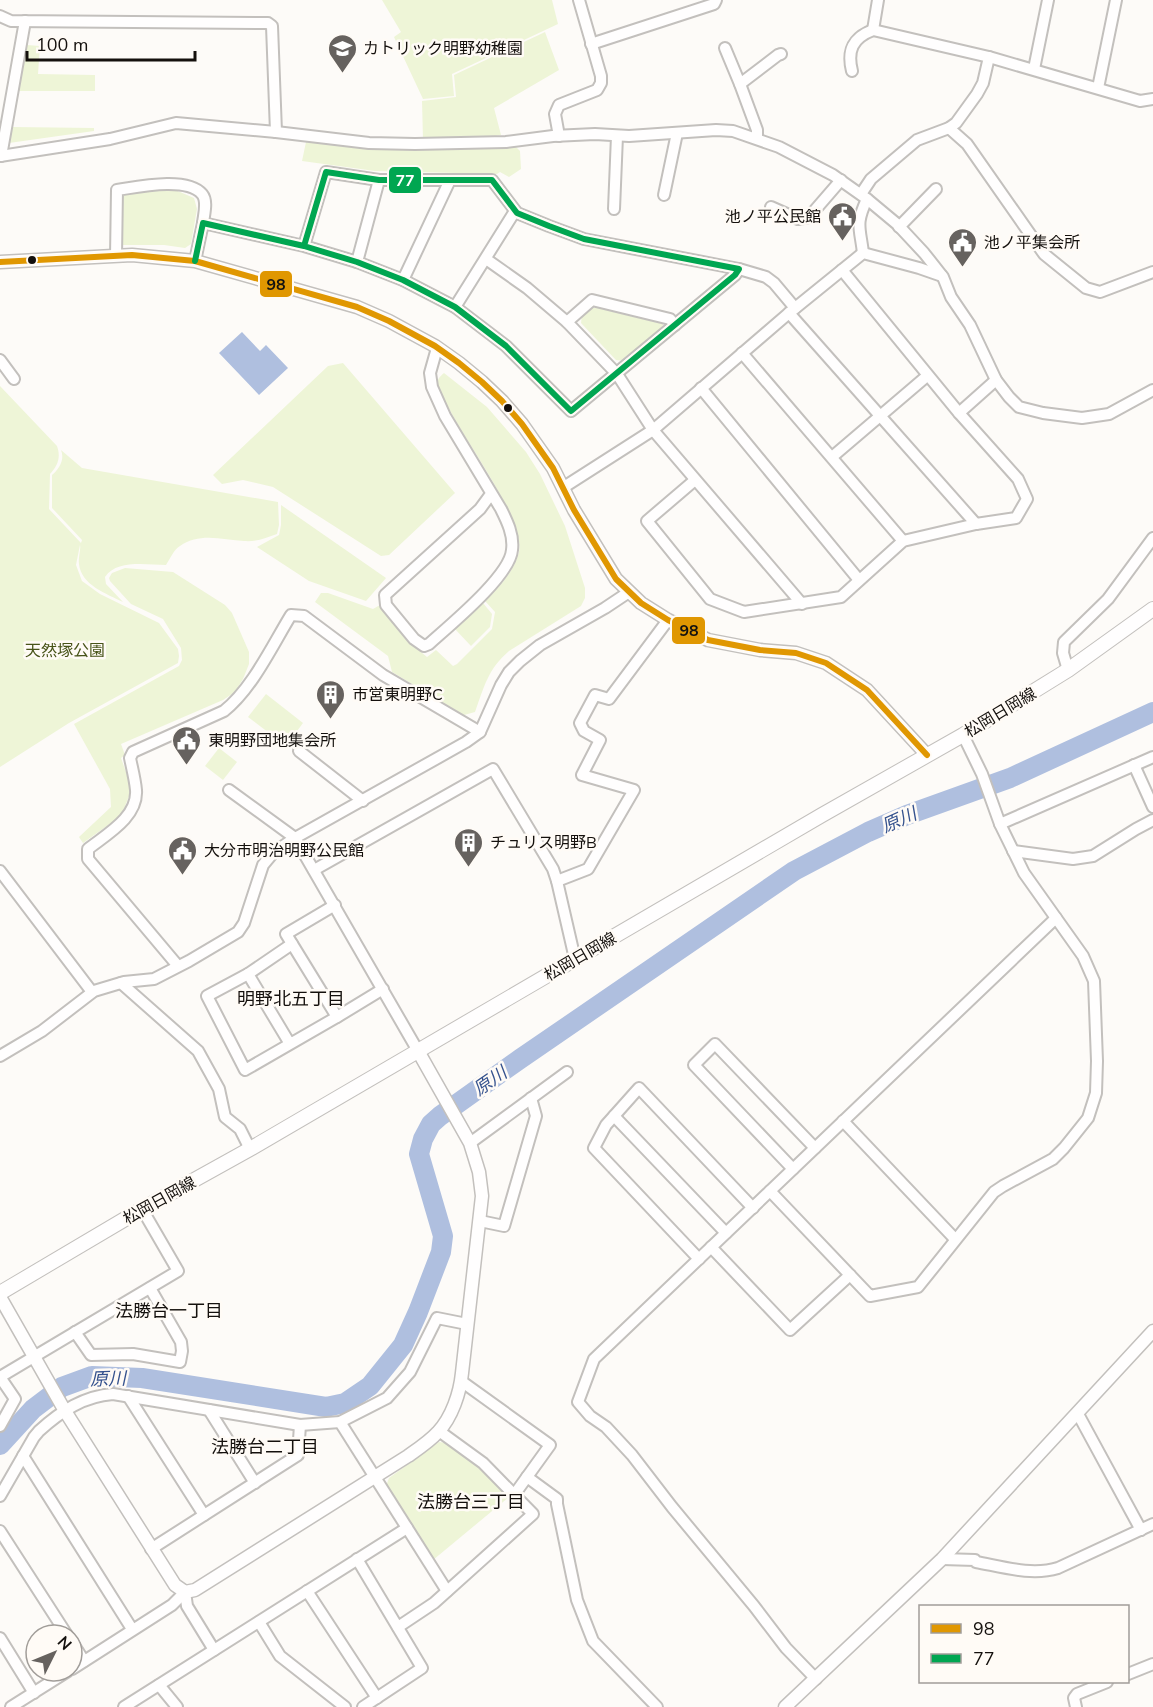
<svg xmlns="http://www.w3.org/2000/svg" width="1153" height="1707" font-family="'Nunito Sans','Noto Sans JP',sans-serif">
	<rect width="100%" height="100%" fill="#fdfbf8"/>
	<!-- green -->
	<g fill="#eef5d7">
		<polygon points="382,0 552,0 558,24 452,74 454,96 423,99 394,37 401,32"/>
		<polygon points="545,32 559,70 494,108 501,135 478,139 423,140 422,101 456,97 454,75"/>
		<polygon points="27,45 40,46 38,74 95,75 95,91 18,91"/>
		<polygon points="13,127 94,128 94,131 9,143"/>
		<polygon points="306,142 366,148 516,147 520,151 521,169 509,177 500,172 497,174 375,171 302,161"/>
		<polygon points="164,189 173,189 194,198 197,209 191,244 185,248 164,245 120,245 123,195 140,191"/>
		<polygon points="591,308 598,308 663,324 662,331 624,361 616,360 581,323 582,314"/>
		<polygon points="343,363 455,493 389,555 381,556 273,487 243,480 222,484 213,475 328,366"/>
		<path d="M444,373L487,407L526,452L540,474L565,526L585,588V598L581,606L509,651C488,669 484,687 475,712L464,715L392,672L388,656L315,602L321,593H328L373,609L380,605L409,642L427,657L436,650L453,666L457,664L492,629L495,612L485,601C499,587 514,572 519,552C525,525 475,454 460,428C452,415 445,401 437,388C436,381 439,377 444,373Z"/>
		<path d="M0,386L57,446C61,457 58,466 50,474L49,509L81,543L82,540L52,508V475C59,469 65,460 61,450L82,468L278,502L279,525L277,534C266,538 256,542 244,541C223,540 200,532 180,546C174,549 170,559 166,565C147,565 117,559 105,577L106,584L123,602C107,594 81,585 79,564C78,558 81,550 80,545L76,565L82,581L100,594L159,623L178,649L179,656L178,663L69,723L0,767Z"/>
		<polygon points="281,505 386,578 366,601 309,581 257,547 279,535 281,525"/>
		<polygon points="125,568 173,572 225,605 232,613 249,652 249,664 243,679 235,692 223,700 121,744 125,755 121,758 132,789 121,816 83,843 79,837 111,807 110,789 74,724 179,666 182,660 181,648 163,619 131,604 110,581 109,578 112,573"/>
		<polygon points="483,603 492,614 490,627 471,646 455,629"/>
		<polygon points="266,694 303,723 286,746 248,717"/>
		<polygon points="219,748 237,762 223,780 205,766"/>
		<path d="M439,1442C460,1442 494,1481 509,1497L433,1560L386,1486L389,1478Z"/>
	</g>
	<!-- water -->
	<polygon fill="#afbfdf" points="242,332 260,351 266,345 288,368 259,395 219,353"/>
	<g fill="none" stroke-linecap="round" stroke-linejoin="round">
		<!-- river -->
		<polyline stroke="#afbfdf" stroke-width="20" points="0,1445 33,1409 62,1387 92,1376 142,1378 326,1407 345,1403 370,1386 403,1345 418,1312 441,1252 443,1236 419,1154 423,1139 431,1124 440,1116 520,1059 794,871 868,832 907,815 1010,778 1153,712"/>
		<defs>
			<g id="minor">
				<polyline points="0,16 11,21 268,23 272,26 276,132"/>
				<polyline points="873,30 878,0"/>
				<polyline points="591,44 714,4 716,0"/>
				<polyline points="725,48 740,84 757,130 757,138"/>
				<polyline points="1034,69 1048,0"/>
				<path d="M852,71C847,51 852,38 873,30L989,57L1140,101L1153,99"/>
				<polyline points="740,84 778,55 781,54"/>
				<polyline points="1098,88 1116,0"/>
				<polyline points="949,128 967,144 1044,254 1086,288 1100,292 1153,272"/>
				<polyline points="559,136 555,114 559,105 597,90 601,83 601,76 579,0"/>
				<polyline points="0,156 110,139 176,123 276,132 369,143 415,144 506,142 553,136 595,134 629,136 716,130 733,131 779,147 833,175 867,199 897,224 924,253 943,277 951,297 970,325 996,380 1009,397 1019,407 1043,413 1082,418 1109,414 1153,390"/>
				<polyline points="1,156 25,21"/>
				<polyline points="861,194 871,179 917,140 949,128 956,123 977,94 983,83 989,57"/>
				<polyline points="664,195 677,133"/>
				<polyline points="771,207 798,219 809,217 841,180"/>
				<polyline points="614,209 617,136"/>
				<polyline points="899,227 936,189"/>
				<path d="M863,253C860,227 855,225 867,199"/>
				<path d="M116,256L117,190C137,187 187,176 202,194C208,201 204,214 203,223"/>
				<polyline points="486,259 527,288 567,322 617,374 653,430 802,604"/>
				<polyline points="195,261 203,223 304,246 326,172 379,180 492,180 517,213 549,226 584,239 739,269 735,275 571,411 506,346 455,307 403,280 357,262 304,246"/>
				<polyline points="357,262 379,180"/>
				<polyline points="739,269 766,277 774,283 795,308"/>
				<polyline points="403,280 450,180"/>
				<polyline points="455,307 515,211"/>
				<polyline points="789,313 976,524"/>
				<polyline points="567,322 592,300 670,319 675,325"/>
				<path d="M437,348L430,373L432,387L445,416L501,509C507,521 514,535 512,550C510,576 450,625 429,644L424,646L414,639L386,605L385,595L480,509L491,494"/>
				<polyline points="742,353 903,541"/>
				<polyline points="0,360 14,379"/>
				<polyline points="701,388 859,580"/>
				<polyline points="959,413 996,380"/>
				<polyline points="832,457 927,376"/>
				<polyline points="695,480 647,521 710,599 744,612 841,597 903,541 976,524 1016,518 1027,499 1018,479 959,413 842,270"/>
				<polyline points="564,487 653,430 789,313 863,253 919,268 942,276"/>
				<polyline points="1068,670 1063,653 1064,642 1108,599 1153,538"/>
				<polyline points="299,751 363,801"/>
				<polyline points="1134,765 1153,807"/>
				<polyline points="229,790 295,838 418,1051"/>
				<polyline points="1000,824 1153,757"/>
				<polyline points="1013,851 1073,859 1093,856 1136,829 1153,820"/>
				<polyline points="314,870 493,769 553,869 557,881"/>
				<polyline points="0,871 92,992"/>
				<polyline points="335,905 286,934 337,1017 383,989"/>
				<polyline points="575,959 557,881 588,869 634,790 582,775 600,740 584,731 580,723 595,695 609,699 668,620"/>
				<path d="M178,966L88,859V849C107,834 138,817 136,790C135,779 132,768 130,758L133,752L224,711C252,689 272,646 291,615L304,616L383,675L480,732"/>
				<polyline points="248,974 292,944"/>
				<polyline points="121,983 198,1051 219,1089 225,1117 240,1129 250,1149"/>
				<polyline points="290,1044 248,974 207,996 245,1070 337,1017"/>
				<polyline points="0,1056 42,1031 94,991 124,982 154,979 189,961 238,932 244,923 263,865 273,853 295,838 466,742 480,732 501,685 509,672 520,661 540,645 605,608 629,592"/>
				<polyline points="614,1116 726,1233"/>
				<polyline points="843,1121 955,1239"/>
				<polyline points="470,1143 567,1072"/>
				<polyline points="793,1169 694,1065 715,1044 815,1148"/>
				<polyline points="770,1191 870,1296 918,1287 994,1192 1003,1186 1053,1159 1064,1148 1088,1118 1096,1093 1097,1061 1094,981 1083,956 1024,873 1000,824 982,774 963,735"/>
				<polyline points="480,1221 504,1226 536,1116 531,1098"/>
				<polyline points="711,1247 790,1330 850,1275"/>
				<polyline points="699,1259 594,1148 606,1125 639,1088 753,1208"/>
				<polyline points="75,1332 91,1355 133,1354 180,1362 182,1351 181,1342 150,1288"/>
				<polyline points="461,1381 550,1445 514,1495"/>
				<polyline points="128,1396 204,1515"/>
				<polyline points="209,1410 255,1483"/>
				<polyline points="1078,1414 1141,1530"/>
				<polyline points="340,1422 447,1591"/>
				<polyline points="0,1426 15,1399 0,1377 178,1271 142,1209"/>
				<polyline points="23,1456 132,1629"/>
				<polyline points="527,1477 557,1499 557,1504 577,1600 593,1641 657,1707"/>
				<path d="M0,1496L34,1437L39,1431C61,1411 84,1396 113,1394L300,1425L340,1422L387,1398L410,1372L437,1318L467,1324"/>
				<polyline points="0,1531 67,1635"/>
				<polyline points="151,1549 298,1455 300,1425"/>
				<polyline points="357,1559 422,1668 363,1707"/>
				<path d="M942,1559L975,1560L976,1562C1003,1567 1032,1576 1058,1568L1153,1524"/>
				<polyline points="307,1591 377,1698"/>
				<polyline points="185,1592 187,1606 214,1650"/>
				<polyline points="259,1622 280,1656 345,1707"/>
				<polyline points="398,1627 434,1603 533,1514 483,1463 439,1431"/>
				<polyline points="0,1638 34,1693"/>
				<polyline points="72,1642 84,1661"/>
				<polyline points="72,1669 172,1605 185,1592"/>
				<polyline points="1128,1674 1153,1664"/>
				<polyline points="816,1679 786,1648 754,1606 672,1507 632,1455 606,1427 590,1416 578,1402 594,1359 1056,918"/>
				<polyline points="159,1685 177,1707"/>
				<polyline points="11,1707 68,1671"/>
				<polyline points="124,1707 407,1528"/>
				<polyline points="1076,1707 1074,1698 1077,1694 1107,1682"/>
			</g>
			<g id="tertiary">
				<polyline points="0,262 132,255 195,261 357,307 389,321 435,346 459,363 482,382 502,401 522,424 553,468 574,510 616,579 641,603 668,620 708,640 760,650 796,653 826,663 867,690 927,755"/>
				<path d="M0,1297L65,1411L175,1585L185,1592L195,1590L408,1456C418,1449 430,1441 438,1432C452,1417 460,1393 462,1373L482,1196L479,1172L470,1143L418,1051"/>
				<polyline points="785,1707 942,1559 1153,1331"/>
			</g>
			<polyline id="secondary" points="0,1293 142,1209 250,1149 822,815 963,735 1068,670 1153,609"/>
		</defs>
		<!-- minor casing -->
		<use href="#minor" stroke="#c3c0bd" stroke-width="14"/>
		<!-- tertiary casing -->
		<use href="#tertiary" stroke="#c3c0bd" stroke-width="15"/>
		<!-- secondary casing -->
		<use href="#secondary" stroke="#c3c0bd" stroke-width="16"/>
		<!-- minor -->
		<use href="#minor" stroke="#fffefe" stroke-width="10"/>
		<!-- tertiary -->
		<use href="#tertiary" stroke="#fffefe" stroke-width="12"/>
		<!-- secondary -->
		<use href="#secondary" stroke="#fffefe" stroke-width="14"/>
		<defs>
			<polyline id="bus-1" points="0,262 132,255 195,261 357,307 389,321 435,346 459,363 482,382 502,401 522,424 553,468 574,510 616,579 641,603 668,620 708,640 760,650 796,653 826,663 867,690 927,755"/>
			<polyline id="bus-2" points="195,261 203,223 304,246 326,172 379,180 492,180 517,213 549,226 584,239 739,269 735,275 571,411 506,346 455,307 403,280 357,262 304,246"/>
		</defs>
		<!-- bus-1 casing -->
		<use href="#bus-1" stroke="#fffbf6" stroke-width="10"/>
		<!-- bus-2 casing -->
		<use href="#bus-2" stroke="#fffbf6" stroke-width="10"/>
		<!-- bus-1 -->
		<use href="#bus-1" stroke="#e09701" stroke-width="6"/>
		<!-- bus-2 -->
		<use href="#bus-2" stroke="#00a651" stroke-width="6"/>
	</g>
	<!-- icons -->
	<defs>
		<symbol id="school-pin" viewBox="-11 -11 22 30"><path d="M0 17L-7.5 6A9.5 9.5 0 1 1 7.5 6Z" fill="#66625f" stroke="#fffbf6"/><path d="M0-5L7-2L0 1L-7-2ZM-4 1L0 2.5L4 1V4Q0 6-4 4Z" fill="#fff"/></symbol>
		<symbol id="civic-pin" viewBox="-11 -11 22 30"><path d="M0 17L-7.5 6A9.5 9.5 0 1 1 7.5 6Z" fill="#66625f" stroke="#fffbf6"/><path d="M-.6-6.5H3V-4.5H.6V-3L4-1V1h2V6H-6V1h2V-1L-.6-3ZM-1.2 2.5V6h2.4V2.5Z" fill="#fff"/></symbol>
		<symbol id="building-pin" viewBox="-11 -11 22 30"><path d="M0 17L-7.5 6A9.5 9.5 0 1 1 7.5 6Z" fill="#66625f" stroke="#fffbf6"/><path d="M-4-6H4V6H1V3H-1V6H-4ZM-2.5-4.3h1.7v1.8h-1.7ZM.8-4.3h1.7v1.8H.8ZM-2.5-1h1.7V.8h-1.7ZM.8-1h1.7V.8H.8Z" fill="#fff"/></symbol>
	</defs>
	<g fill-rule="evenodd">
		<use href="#school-pin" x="326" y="32" width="33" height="45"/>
		<use href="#civic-pin" x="826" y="200" width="33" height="45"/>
		<use href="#civic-pin" x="946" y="226" width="33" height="45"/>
		<use href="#building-pin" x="314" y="678" width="33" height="45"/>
		<use href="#civic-pin" x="170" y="724" width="33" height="45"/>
		<use href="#building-pin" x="452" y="826" width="33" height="45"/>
		<use href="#civic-pin" x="166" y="834" width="33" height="45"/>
	</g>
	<!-- markers -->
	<g fill="#14100d" stroke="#fffbf6" stroke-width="2">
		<circle cx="32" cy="260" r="5"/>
		<circle cx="508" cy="408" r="5"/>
	</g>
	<g text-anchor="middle" stroke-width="5" stroke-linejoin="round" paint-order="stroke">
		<!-- poi labels -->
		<g font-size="16" fill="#14100d" stroke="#fffbf6" text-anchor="start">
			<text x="363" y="54">カトリック明野幼稚園</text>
			<text x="821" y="222" text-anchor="end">池ノ平公民館</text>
			<text x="984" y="248">池ノ平集会所</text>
			<text x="352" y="700">市営東明野C</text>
			<text x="208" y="746">東明野団地集会所</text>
			<text x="490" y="848">チュリス明野B</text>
			<text x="204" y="856">大分市明治明野公民館</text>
		</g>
		<!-- park labels -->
		<g font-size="16" fill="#485419" stroke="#fffbf6">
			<text x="65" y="656">天然塚公園</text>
		</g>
		<!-- street labels -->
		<g font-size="16" fill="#14100d" stroke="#fffbf6">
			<text transform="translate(1000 712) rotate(-31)" y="6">松岡日岡線</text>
			<text transform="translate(580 956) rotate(-30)" y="6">松岡日岡線</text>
			<text transform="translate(159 1200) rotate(-29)" y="6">松岡日岡線</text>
		</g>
		<!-- water labels -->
		<g font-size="18" font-style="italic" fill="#35528e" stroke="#fffbf6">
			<text transform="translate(899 820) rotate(-24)" y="6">原川</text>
			<text transform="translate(490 1081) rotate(-35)" y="6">原川</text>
			<text transform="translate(108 1379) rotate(-2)" y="6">原川</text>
		</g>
		<!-- neighbourhood labels -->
		<g font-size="18" fill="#14100d" stroke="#fffbf6">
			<text x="291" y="1005">明野北五丁目</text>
			<text x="169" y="1317">法勝台一丁目</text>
			<text x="265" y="1453">法勝台二丁目</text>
			<text x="471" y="1508">法勝台三丁目</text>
		</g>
	</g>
	<g stroke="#fffbf6" stroke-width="2">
		<rect x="388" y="166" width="34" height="28" rx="6" fill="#00a651"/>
		<rect x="259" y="270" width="34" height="28" rx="6" fill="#e09701"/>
		<rect x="671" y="616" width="35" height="29" rx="6" fill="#e09701"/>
	</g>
	<g font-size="16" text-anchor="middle" font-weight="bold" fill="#fff">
		<text x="405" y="186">77</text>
	</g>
	<g font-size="16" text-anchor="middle" font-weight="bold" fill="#111">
		<text x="276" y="290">98</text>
		<text x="689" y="636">98</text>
	</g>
	<!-- legend -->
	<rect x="919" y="1605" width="210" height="78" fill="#fffbf6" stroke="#a19d99" stroke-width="1.5"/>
	<rect x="931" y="1624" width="30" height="9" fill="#e09701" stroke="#a19d99" stroke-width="1.5"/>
	<text x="973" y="1635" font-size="18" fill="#14100d">98</text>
	<rect x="931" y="1654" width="30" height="9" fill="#00a651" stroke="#a19d99" stroke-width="1.5"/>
	<text x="973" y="1665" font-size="18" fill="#14100d">77</text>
	<!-- north arrow -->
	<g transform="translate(54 1653) rotate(47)"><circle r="28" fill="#fffbf6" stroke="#a19d99" stroke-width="1.5"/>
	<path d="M0-4.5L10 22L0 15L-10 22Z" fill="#66625f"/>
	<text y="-9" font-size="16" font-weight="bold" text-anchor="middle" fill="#14100d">N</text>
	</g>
	<!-- scale -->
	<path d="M27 51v9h168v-9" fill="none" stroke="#14100d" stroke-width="3"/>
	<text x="36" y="51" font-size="18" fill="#14100d" stroke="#fffbf6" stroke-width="4.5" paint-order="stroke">100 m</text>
</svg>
